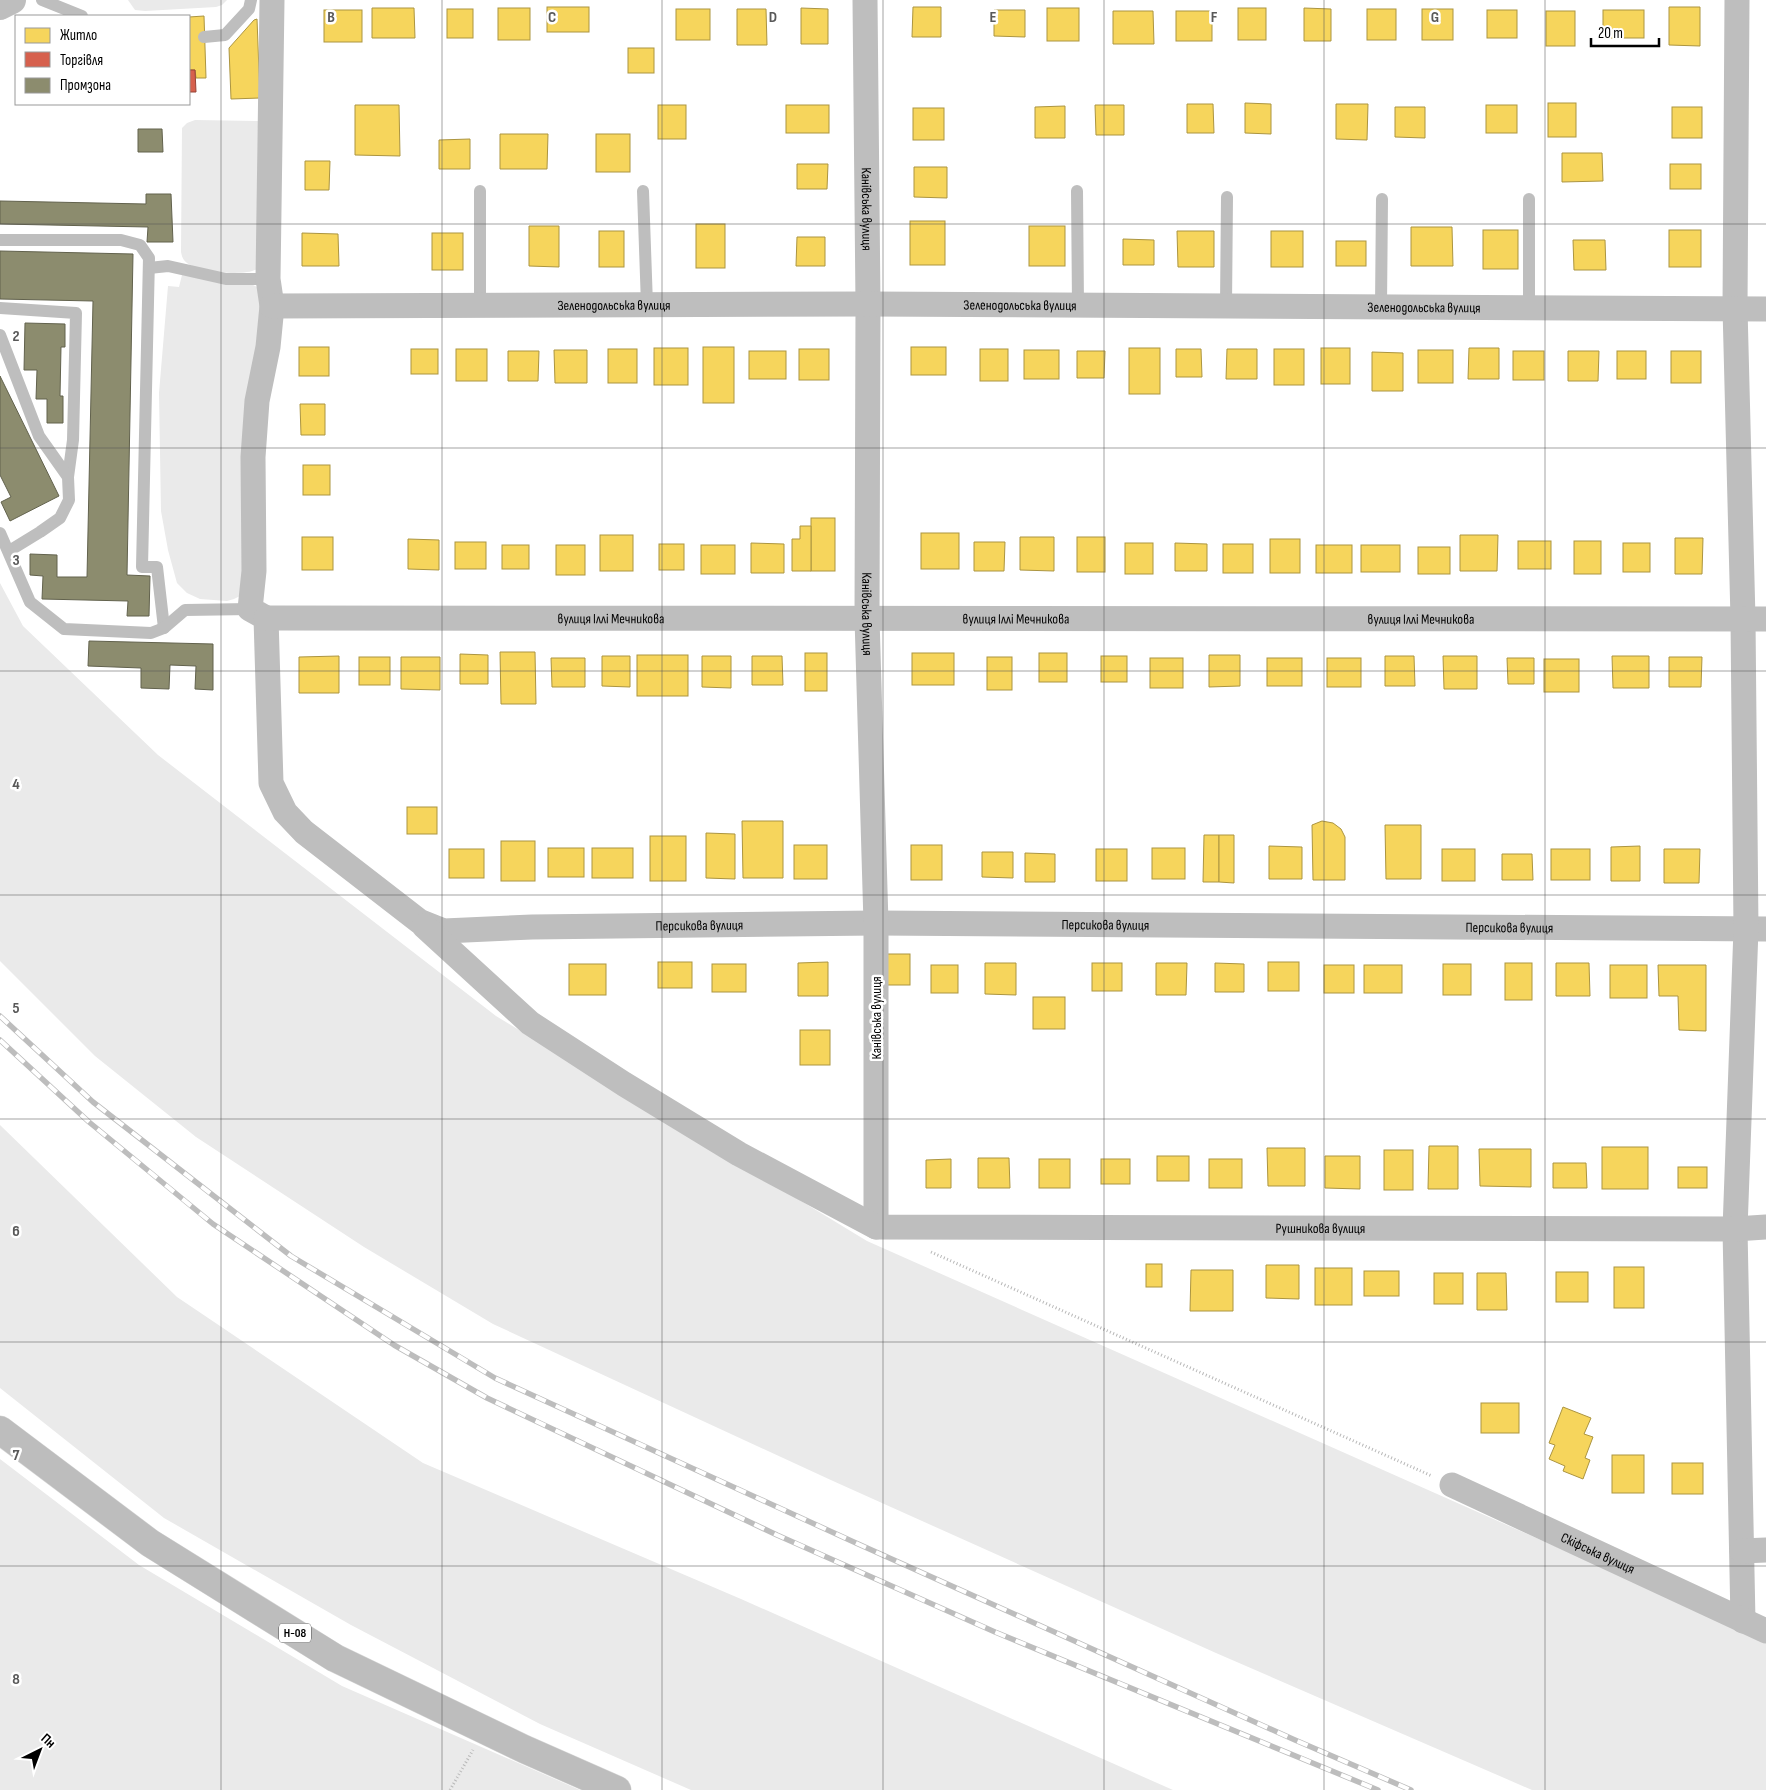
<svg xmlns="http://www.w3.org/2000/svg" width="1766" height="1790" font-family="'Sofia Sans Condensed',sans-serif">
	<rect width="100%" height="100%" fill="#fff"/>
	<!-- green -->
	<g fill="#eaeaea">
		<polygon points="128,0 227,0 222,5 216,7 145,11 135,10"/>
		<path d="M195,120L258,121L257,269C245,277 198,272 187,263C183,260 182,257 181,252L182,128L187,123Z"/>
		<polygon points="182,275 253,285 263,290 244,594 234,599 227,601 200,599 187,593 177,583 168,550 161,511 159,393 168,286 179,287"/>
		<polygon points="0,583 23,626 158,755 496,1016 867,1241 1766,1640 1766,1790 1532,1790 1216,1653 833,1481 493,1324 364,1247 196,1137 95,1056 0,961"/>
		<polygon points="0,1125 177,1297 423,1463 741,1599 1173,1790 691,1790 540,1724 351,1625 164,1518 0,1388"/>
		<polygon points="0,1459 139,1565 342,1686 580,1790 0,1790"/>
	</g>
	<!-- homes -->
	<g fill="#f6d55c" stroke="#ac9540">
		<rect x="547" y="7" width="42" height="25"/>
		<polygon points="913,7 941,7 941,37 912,37"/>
		<polygon points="1669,7 1700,7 1700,46 1669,45"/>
		<polygon points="372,8 414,8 415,38 372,38"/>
		<rect x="498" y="8" width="32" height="32"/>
		<polygon points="801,8 828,9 828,44 801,44"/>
		<rect x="1047" y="8" width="32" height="33"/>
		<rect x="1238" y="8" width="28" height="32"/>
		<polygon points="1304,8 1331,9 1331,41 1304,41"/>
		<rect x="447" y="9" width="26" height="29"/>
		<rect x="676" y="9" width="34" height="31"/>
		<polygon points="737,9 766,9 767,45 737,45"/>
		<rect x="1367" y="9" width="29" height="31"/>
		<rect x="1422" y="9" width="31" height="31"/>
		<rect x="324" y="10" width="38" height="32"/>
		<polygon points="994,10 1025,10 1025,37 994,36"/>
		<rect x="1487" y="10" width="30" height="28"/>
		<rect x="1603" y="10" width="41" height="28"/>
		<polygon points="1113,11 1153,11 1154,44 1113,44"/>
		<rect x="1176" y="11" width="36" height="30"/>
		<rect x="1546" y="11" width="29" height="35"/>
		<polygon points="204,16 206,78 196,78 195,70 189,70 189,17"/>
		<polygon points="257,19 260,98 231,99 229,48 254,20"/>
		<rect x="628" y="48" width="26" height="25"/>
		<polygon points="1245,103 1271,104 1271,134 1245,133"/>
		<rect x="1548" y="103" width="28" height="34"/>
		<polygon points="1187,104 1213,104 1214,133 1187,133"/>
		<polygon points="1336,104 1368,104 1367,140 1336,139"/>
		<polygon points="355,105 399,105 400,156 355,155"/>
		<rect x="658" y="105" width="28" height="34"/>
		<rect x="786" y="105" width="43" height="28"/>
		<polygon points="1095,105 1124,105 1124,135 1096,135"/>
		<rect x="1486" y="105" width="31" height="28"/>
		<polygon points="1065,106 1065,138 1035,138 1035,107"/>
		<polygon points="1395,107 1425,107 1425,138 1395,137"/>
		<rect x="1672" y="107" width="30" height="31"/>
		<rect x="913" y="108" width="31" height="32"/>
		<polygon points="500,134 548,134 547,169 500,169"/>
		<rect x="596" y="134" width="34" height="38"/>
		<polygon points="470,139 470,169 439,169 439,140"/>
		<polygon points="1562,153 1602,153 1603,181 1562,182"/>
		<polygon points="305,161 330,161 329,190 305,190"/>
		<polygon points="797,164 828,164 827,189 797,189"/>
		<rect x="1670" y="164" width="31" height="25"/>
		<polygon points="914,167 947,167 947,198 914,197"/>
		<rect x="910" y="221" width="35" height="44"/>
		<rect x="696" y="224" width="29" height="44"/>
		<polygon points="529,226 559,226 559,267 529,266"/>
		<rect x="1029" y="226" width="36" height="40"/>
		<polygon points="1411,227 1452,227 1453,266 1411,266"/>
		<rect x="1483" y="230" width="35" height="39"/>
		<rect x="1669" y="230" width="32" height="37"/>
		<rect x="599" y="231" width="25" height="36"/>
		<polygon points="1177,231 1214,231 1214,267 1178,267"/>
		<rect x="1271" y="231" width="32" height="36"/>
		<polygon points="302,233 338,234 339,266 302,266"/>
		<rect x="432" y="233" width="31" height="37"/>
		<polygon points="797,237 825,237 825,266 796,266"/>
		<polygon points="1123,239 1154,240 1154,265 1123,265"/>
		<polygon points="1573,240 1605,240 1606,270 1574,270"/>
		<rect x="1336" y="241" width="30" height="25"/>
		<rect x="299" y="347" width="30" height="29"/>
		<rect x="703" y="347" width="31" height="56"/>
		<rect x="911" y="347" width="35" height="28"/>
		<rect x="654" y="348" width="34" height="37"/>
		<rect x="1129" y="348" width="31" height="46"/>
		<rect x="1321" y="348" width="29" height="36"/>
		<polygon points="1469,348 1499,348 1499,379 1468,379"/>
		<rect x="411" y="349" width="27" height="25"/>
		<rect x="456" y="349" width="31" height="32"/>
		<rect x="608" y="349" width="29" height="34"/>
		<rect x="799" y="349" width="30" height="31"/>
		<rect x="980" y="349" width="28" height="32"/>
		<polygon points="1176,349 1201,349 1202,377 1176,377"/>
		<polygon points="1227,349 1257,349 1257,379 1226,379"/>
		<rect x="1274" y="349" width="30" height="36"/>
		<polygon points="554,350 587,350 587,383 555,383"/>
		<rect x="1024" y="350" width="35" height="29"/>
		<rect x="1418" y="350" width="35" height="33"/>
		<polygon points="508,351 539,351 538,381 508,381"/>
		<rect x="749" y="351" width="37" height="28"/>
		<polygon points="1077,351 1105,351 1104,378 1077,378"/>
		<rect x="1513" y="351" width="31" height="29"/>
		<polygon points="1568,351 1599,351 1598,381 1568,381"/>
		<rect x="1617" y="351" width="29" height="28"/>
		<rect x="1671" y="351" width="30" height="32"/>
		<polygon points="1372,352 1403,353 1403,391 1372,391"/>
		<polygon points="300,404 325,404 325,435 301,435"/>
		<rect x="303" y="465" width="27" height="30"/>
		<rect x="811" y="518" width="24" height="53"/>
		<polygon points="800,526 811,526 811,571 792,571 792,539 800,539"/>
		<rect x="921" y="533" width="38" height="36"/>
		<rect x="600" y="535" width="33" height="36"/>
		<polygon points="1460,535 1498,535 1497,571 1460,571"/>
		<rect x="302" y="537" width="31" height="33"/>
		<polygon points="1020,537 1054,537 1054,571 1020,570"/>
		<rect x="1077" y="537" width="28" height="35"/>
		<polygon points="1675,538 1703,538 1702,574 1675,574"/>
		<polygon points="408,539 439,540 439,570 408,569"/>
		<rect x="1270" y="539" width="30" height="34"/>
		<rect x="1518" y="541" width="33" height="28"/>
		<rect x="1574" y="541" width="27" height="33"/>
		<rect x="455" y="542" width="31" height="27"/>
		<polygon points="974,542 1005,542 1004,571 974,571"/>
		<polygon points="751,543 784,544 784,573 751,573"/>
		<rect x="1125" y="543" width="28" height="31"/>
		<polygon points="1175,543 1207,544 1207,571 1175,571"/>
		<rect x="1623" y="543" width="27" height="29"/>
		<rect x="659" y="544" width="25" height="26"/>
		<rect x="1223" y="544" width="30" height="29"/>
		<rect x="502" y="545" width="27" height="24"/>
		<rect x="556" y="545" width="29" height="30"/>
		<rect x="701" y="545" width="34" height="29"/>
		<rect x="1316" y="545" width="36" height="28"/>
		<rect x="1361" y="545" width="39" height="27"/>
		<rect x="1418" y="547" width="32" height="27"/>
		<polygon points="500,652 535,652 536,704 501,704"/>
		<rect x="805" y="653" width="22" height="38"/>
		<rect x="912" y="653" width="42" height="32"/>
		<rect x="1039" y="653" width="28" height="29"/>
		<polygon points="460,654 488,655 488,684 460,684"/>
		<rect x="637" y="655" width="51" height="41"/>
		<polygon points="1209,655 1240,655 1240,686 1209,687"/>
		<polygon points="339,656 339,693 299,693 299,657"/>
		<polygon points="602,656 630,656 630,687 602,686"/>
		<polygon points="702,656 731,656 731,688 702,687"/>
		<polygon points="752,656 782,656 783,685 752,685"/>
		<rect x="1101" y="656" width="26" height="26"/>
		<polygon points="1385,656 1414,656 1415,686 1385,686"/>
		<polygon points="1443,656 1477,656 1477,689 1444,689"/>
		<polygon points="1612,656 1649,656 1649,688 1613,688"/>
		<rect x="359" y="657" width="31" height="28"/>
		<polygon points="401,657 440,657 440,690 401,689"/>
		<rect x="987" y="657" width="25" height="33"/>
		<polygon points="1669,657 1702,657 1701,687 1669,687"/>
		<polygon points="551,658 585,658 585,687 552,687"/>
		<rect x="1150" y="658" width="33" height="30"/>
		<rect x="1267" y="658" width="35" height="28"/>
		<rect x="1327" y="658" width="34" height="29"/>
		<polygon points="1507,658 1534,658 1534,684 1508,684"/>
		<rect x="1544" y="659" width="35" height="33"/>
		<rect x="407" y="807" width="30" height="27"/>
		<polygon points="742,821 783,821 783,878 743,878"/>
		<polygon points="1322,821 1333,823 1341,829 1345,837 1345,880 1313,880 1312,825"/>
		<polygon points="1385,825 1421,825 1421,879 1386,879"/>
		<polygon points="706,833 735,834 735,879 706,878"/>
		<polygon points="1204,835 1219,835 1219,882 1203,882"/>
		<polygon points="1219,835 1234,835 1234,883 1219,882"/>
		<rect x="650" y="836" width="36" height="45"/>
		<rect x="501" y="841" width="34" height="40"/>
		<rect x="794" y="845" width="33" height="34"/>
		<rect x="911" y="845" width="31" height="35"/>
		<polygon points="1269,846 1302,847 1302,879 1269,879"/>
		<polygon points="1640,846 1640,881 1611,881 1611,847"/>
		<rect x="548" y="848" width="36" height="29"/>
		<rect x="592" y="848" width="41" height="30"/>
		<rect x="1152" y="848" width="33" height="31"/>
		<rect x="449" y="849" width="35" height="29"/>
		<rect x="1096" y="849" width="31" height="32"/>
		<rect x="1442" y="849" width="33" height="32"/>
		<rect x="1551" y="849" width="39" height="31"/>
		<polygon points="1664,849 1700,849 1699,883 1664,883"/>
		<polygon points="982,852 1013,852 1013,878 982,877"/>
		<polygon points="1025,853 1055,854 1055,882 1025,882"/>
		<polygon points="1502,854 1532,854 1533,880 1502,880"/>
		<rect x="887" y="954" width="23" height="31"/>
		<rect x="658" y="962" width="34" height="26"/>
		<polygon points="828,962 828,996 798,996 798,963"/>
		<rect x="1268" y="962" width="31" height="29"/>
		<polygon points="985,963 1016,963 1016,995 985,994"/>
		<rect x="1092" y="963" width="30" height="28"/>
		<polygon points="1156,963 1187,963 1186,995 1156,995"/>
		<polygon points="1215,963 1244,964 1244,992 1215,992"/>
		<rect x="1505" y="963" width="27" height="37"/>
		<polygon points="1556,963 1589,963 1590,996 1556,996"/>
		<rect x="569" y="964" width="37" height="31"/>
		<rect x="712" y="964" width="34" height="28"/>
		<rect x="1443" y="964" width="28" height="31"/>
		<rect x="931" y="965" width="27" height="28"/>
		<rect x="1324" y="965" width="30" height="28"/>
		<rect x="1364" y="965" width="38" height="28"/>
		<rect x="1610" y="965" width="37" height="33"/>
		<polygon points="1658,965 1706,965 1706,1031 1679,1030 1678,996 1659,996"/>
		<rect x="1033" y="997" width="32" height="32"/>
		<rect x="800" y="1030" width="30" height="35"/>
		<polygon points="1429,1146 1458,1146 1458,1189 1428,1189"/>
		<rect x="1602" y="1147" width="46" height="42"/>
		<polygon points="1267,1148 1305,1148 1305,1186 1268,1186"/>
		<polygon points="1479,1149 1531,1149 1531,1187 1480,1186"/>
		<rect x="1384" y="1150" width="29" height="40"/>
		<rect x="1157" y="1156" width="32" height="25"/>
		<polygon points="1325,1156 1360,1156 1360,1189 1325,1188"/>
		<polygon points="978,1158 1009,1158 1010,1188 978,1188"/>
		<polygon points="951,1159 951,1188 926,1188 926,1160"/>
		<rect x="1039" y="1159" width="31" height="29"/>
		<rect x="1101" y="1159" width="29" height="25"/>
		<rect x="1209" y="1159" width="33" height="29"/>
		<polygon points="1553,1163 1586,1163 1587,1188 1553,1188"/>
		<rect x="1678" y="1167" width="29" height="21"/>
		<rect x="1146" y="1264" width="16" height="23"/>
		<polygon points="1266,1265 1299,1265 1299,1299 1266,1298"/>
		<rect x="1614" y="1267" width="30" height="41"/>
		<rect x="1315" y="1268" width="37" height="37"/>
		<polygon points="1191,1270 1233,1270 1233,1311 1190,1311"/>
		<rect x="1364" y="1271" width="35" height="25"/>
		<rect x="1556" y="1272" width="32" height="30"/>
		<rect x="1434" y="1273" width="29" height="31"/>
		<polygon points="1477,1273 1506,1273 1507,1310 1477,1310"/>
		<rect x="1481" y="1403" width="38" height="30"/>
		<polygon points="1563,1407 1591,1418 1584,1434 1593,1437 1585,1458 1590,1460 1583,1479 1563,1471 1565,1466 1549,1459 1555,1445 1549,1443"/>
		<rect x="1612" y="1455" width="32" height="38"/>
		<rect x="1672" y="1463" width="31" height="31"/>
	</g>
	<!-- shops -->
	<polygon fill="#d6604d" stroke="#964336" points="189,70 195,70 196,92 189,92"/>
	<!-- industry -->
	<g fill="#8c8c6e" stroke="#62624d">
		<polygon points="138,129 162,129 163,152 138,152"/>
		<polygon points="146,194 171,194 173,242 147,242 148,227 0,224 0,201 146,204"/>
		<polygon points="0,251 133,254 127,575 150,576 149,616 127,616 128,601 42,599 43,576 30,575 30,554 57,555 57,577 87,577 93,301 0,299"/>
		<polygon points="25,323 65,324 65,347 61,347 60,396 63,396 63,423 47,423 47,399 36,399 37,370 24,370"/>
		<polygon points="0,376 59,496 10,521 1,502 11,497 0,475"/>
		<polygon points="89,641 213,644 213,690 195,689 196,666 170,665 169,689 141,688 141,668 88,666"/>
	</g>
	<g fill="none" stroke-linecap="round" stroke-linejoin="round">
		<defs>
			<polyline id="primary" points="0,1430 150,1543 335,1658 524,1749 617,1790"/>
		</defs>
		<!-- primary casing -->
		<use href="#primary" stroke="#dbdbdb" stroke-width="29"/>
		<!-- path -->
		<g stroke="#b8b8b8" stroke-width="3" stroke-dasharray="1 2.5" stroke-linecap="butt">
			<polyline points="931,1252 1432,1476"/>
			<polyline points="450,1790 473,1750"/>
		</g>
		<!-- service -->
		<g stroke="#bebebe" stroke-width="12">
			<polyline points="42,0 82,16"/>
			<polyline points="204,37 225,35 249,9 251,0"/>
			<polyline points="480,191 480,305"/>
			<polyline points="643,191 647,305"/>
			<polyline points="1077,191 1078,305"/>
			<polyline points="1529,199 1529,307"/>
			<polyline points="0,240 121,240 140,245 149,258 142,567 157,567 164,628"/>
			<polyline points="149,268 168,266 226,279 268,279"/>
			<polyline points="1226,306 1227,197"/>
			<polyline points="1381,306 1382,199"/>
			<polyline points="0,308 76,313 73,440 68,477"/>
			<polyline points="0,335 39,436 68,477 69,500 60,518 40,532 9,551"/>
			<polyline points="0,533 30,602 64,629 151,633 164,628 185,610 250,609"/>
		</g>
		<!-- minor -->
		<g stroke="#bebebe" stroke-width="25">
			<path id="s1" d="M272,0L268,279L272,306L268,347L257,401L253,457L254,571L250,609L266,618L271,783L285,812L304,832L419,921L444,931L532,927L876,923L1766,929"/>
			<path id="s2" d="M865,0L868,304L867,618L876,923V1227"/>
			<polyline points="1737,0 1735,308 1743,619 1746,929 1735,1229 1743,1621"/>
			<path id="s3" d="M272,306L868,304L1766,309"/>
			<path id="s4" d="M266,618L1766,619"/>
			<path id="s5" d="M424,926L530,1023L624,1084L739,1154L876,1227L1735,1229L1766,1227"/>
			<path id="s6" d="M1452,1485L1766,1631"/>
			<polyline points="1742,1551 1766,1550"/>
		</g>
		<!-- tertiary -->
		<polyline stroke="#bebebe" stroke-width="28" points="0,6 12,0"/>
		<!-- primary -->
		<use href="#primary" stroke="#bdbdbd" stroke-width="28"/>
		<defs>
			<g id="rail">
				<polyline points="0,1016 93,1102 291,1256 495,1378 856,1543 1295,1740 1411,1790"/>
				<polyline points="0,1040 89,1122 213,1224 394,1345 487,1398 777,1535 995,1632 1378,1790"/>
			</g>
		</defs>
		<!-- rail casing -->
		<use href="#rail" stroke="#bdbdbd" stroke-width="5.5"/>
		<!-- rail -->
		<use href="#rail" stroke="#fff" stroke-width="4" stroke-dasharray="11" stroke-linecap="butt"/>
	</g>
	<!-- grid -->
	<path fill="none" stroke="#595959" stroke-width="1" stroke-opacity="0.55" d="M221,0V1790M442,0V1790M662,0V1790M883,0V1790M1104,0V1790M1324,0V1790M1545,0V1790M0,224H1766M0,448H1766M0,671H1766M0,895H1766M0,1119H1766M0,1342H1766M0,1566H1766"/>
	<g text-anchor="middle" stroke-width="5" stroke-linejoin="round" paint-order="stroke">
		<!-- shield labels -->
		<rect fill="#fff" stroke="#4c4c4c" stroke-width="1" x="279" y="1623.5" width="32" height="19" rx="4"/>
		<g font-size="12" font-weight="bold" fill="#000">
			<text x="295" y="1637">Н-08</text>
		</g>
		<!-- street labels -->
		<g font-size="14" fill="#000" stroke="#fff">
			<text dy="5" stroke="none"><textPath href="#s2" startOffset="209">Канівська вулиця</textPath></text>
			<text dy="5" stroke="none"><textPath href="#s3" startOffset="342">Зеленодольська вулиця</textPath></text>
			<text dy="5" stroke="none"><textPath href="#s3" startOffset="748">Зеленодольська вулиця</textPath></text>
			<text dy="5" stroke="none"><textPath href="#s3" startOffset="1152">Зеленодольська вулиця</textPath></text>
			<text dy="5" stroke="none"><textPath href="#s2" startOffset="614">Канівська вулиця</textPath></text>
			<text dy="5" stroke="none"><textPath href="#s4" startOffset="750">вулиця Іллі Мечникова</textPath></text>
			<text dy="5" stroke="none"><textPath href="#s4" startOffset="1155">вулиця Іллі Мечникова</textPath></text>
			<text dy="5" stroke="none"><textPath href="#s4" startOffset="345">вулиця Іллі Мечникова</textPath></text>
			<text dy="5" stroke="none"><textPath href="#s1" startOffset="1282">Персикова вулиця</textPath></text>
			<text dy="5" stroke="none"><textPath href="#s1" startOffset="1688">Персикова вулиця</textPath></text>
			<text dy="5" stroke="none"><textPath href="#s1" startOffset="2092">Персикова вулиця</textPath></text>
			<text transform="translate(876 1018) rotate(-90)" y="5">Канівська вулиця</text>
			<text dy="5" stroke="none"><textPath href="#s5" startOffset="990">Рушникова вулиця</textPath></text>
			<text dy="5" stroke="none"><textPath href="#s6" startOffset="161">Скіфська вулиця</textPath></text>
		</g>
	</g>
	<g font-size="16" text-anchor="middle" font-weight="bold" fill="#595959" stroke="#fff" stroke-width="5" stroke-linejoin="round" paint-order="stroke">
		<text x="331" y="22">B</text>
		<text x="552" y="22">C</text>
		<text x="773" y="22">D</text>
		<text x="993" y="22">E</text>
		<text x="1214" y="22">F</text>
		<text x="1435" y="22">G</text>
		<text x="16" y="341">2</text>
		<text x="16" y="565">3</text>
		<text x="16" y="789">4</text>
		<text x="16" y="1013">5</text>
		<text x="16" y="1236">6</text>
		<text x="16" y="1460">7</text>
		<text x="16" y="1684">8</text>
	</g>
	<!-- legend -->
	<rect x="15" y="15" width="175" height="90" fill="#ffffff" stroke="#999999"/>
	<rect x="25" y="28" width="25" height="15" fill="#f6d55c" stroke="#999999"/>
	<text x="60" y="40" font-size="15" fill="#000000">Житло</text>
	<rect x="25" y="52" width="25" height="15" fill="#d6604d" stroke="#999999"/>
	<text x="60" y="65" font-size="15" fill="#000000">Торгівля</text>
	<rect x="25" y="78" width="25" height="15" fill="#8c8c6e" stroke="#999999"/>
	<text x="60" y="90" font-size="15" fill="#000000">Промзона</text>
	<!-- north arrow -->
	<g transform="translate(40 1750) rotate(42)" stroke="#ffffff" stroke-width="4" paint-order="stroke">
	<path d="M0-4L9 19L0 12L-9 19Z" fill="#000000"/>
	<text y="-8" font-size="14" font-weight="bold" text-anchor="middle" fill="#000000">Пн</text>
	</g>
	<!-- scale -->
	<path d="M1591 38v8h68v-8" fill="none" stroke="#000000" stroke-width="2.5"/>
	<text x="1598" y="38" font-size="15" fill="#000000" stroke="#ffffff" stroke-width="4" paint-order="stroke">20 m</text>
</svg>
